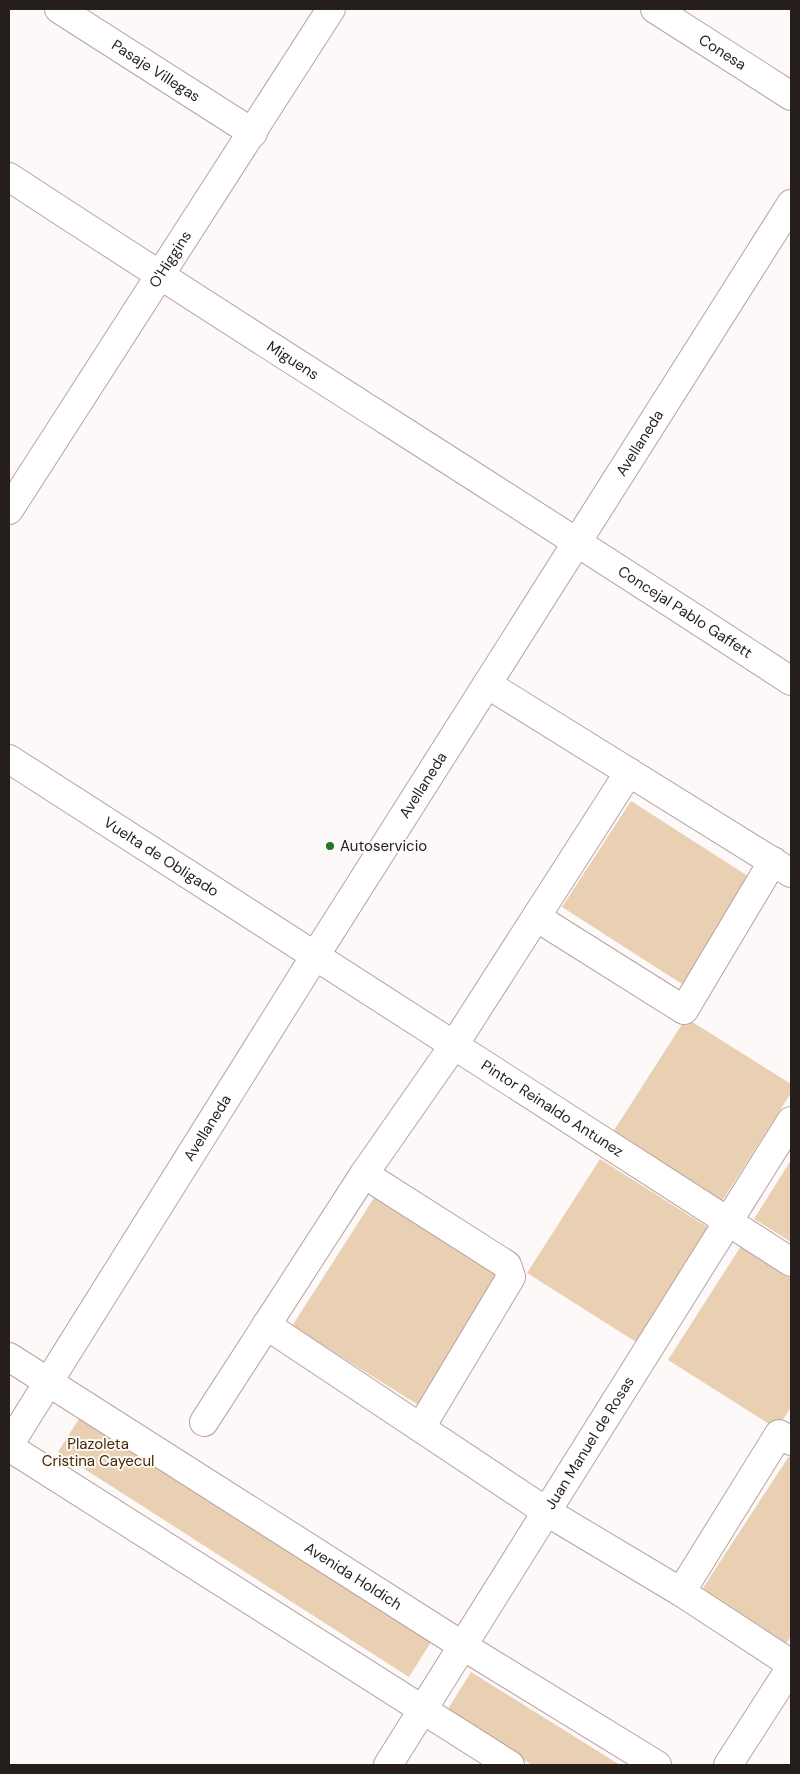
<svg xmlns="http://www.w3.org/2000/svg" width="800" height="1774" font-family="'DM Sans',sans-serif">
	<rect width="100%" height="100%" fill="#fef9f9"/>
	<!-- green -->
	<g fill="#ead0b2">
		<polygon points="631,801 751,878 682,984 562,907"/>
		<polygon points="686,1018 791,1084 791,1093 722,1201 613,1132"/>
		<polygon points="600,1159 709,1228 636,1342 527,1273"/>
		<polygon points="791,1160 791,1242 754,1219"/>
		<polygon points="374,1198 501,1278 420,1406 292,1326"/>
		<polygon points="741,1246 791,1278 791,1407 777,1429 668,1360"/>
		<polygon points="80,1417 431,1642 409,1677 58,1452"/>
		<polygon points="789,1456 791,1458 791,1636 785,1646 701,1591"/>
		<polygon points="471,1672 620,1765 532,1765 446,1712"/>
	</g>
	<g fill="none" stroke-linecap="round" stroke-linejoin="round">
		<defs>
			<g id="minor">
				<path id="s1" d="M59,9L253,133"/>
				<path id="s2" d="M655,9L791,96"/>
				<path id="s3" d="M9,177C268,347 532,511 791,681"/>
				<path id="s4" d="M9,510L331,9"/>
				<polyline points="487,684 791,873"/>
				<path id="s5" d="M9,759L791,1262"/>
				<polyline points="536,917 684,1010 773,861"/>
				<polyline points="364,1174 507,1265 511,1277 421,1427"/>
				<polyline points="266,1325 547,1512 681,1592 791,1664"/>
				<polyline points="204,1422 364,1174 454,1045 629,772"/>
				<polyline points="681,1592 779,1434 791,1441"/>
				<path id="s6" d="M388,1765L791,1121"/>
				<polyline points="728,1765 791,1667"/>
			</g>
			<g id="tertiary">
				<path id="s7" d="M9,1357L463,1646L657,1765"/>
				<path id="s8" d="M9,1445L315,956L791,204"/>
				<polyline points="9,1447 510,1765"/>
			</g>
		</defs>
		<!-- minor casing -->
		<use href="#minor" stroke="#b8a2a1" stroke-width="30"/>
		<!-- tertiary casing -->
		<use href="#tertiary" stroke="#b8a2a1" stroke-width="30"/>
		<!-- minor -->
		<use href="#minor" stroke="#fff" stroke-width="28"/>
		<!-- tertiary -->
		<use href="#tertiary" stroke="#fff" stroke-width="28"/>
	</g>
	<!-- markers -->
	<circle fill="#1e7928" stroke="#fef9f9" stroke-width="2" cx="330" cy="846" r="5"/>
	<g text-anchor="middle" stroke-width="4" stroke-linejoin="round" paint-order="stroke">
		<!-- street labels -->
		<g font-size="15" fill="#261d1d" stroke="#fef9f9">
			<text dy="5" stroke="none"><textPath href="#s2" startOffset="80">Conesa</textPath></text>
			<text dy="5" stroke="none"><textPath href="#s1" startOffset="115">Pasaje Villegas</textPath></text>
			<text dy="5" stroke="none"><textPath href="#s4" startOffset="298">O'Higgins</textPath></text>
			<text dy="5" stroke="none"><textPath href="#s3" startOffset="338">Miguens</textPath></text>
			<text dy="5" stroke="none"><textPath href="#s8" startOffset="1184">Avellaneda</textPath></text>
			<text dy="5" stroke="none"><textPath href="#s3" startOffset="804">Concejal Pablo Gaffett</textPath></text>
			<text dy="5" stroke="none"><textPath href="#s8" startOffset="779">Avellaneda</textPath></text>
			<text dy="5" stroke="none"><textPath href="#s5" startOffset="181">Vuelta de Obligado</textPath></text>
			<text dy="5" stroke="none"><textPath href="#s5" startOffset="646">Pintor Reinaldo Antunez</textPath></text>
			<text dy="5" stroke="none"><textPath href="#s8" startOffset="374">Avellaneda</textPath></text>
			<text dy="5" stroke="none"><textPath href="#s6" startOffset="380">Juan Manuel de Rosas</textPath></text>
			<text dy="5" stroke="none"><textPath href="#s7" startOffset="408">Avenida Holdich</textPath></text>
		</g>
		<!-- poi labels -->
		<g font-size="15" fill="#261d1d" stroke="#fef9f9" text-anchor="start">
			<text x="340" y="851">Autoservicio</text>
		</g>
		<!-- park labels -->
		<g font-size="15" fill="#452a02" stroke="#fef9f9">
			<text x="98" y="1449">Plazoleta<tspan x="98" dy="17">Cristina Cayecul</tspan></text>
		</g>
	</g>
	<!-- border -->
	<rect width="800" height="1774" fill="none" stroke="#261d1d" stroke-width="20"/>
</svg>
